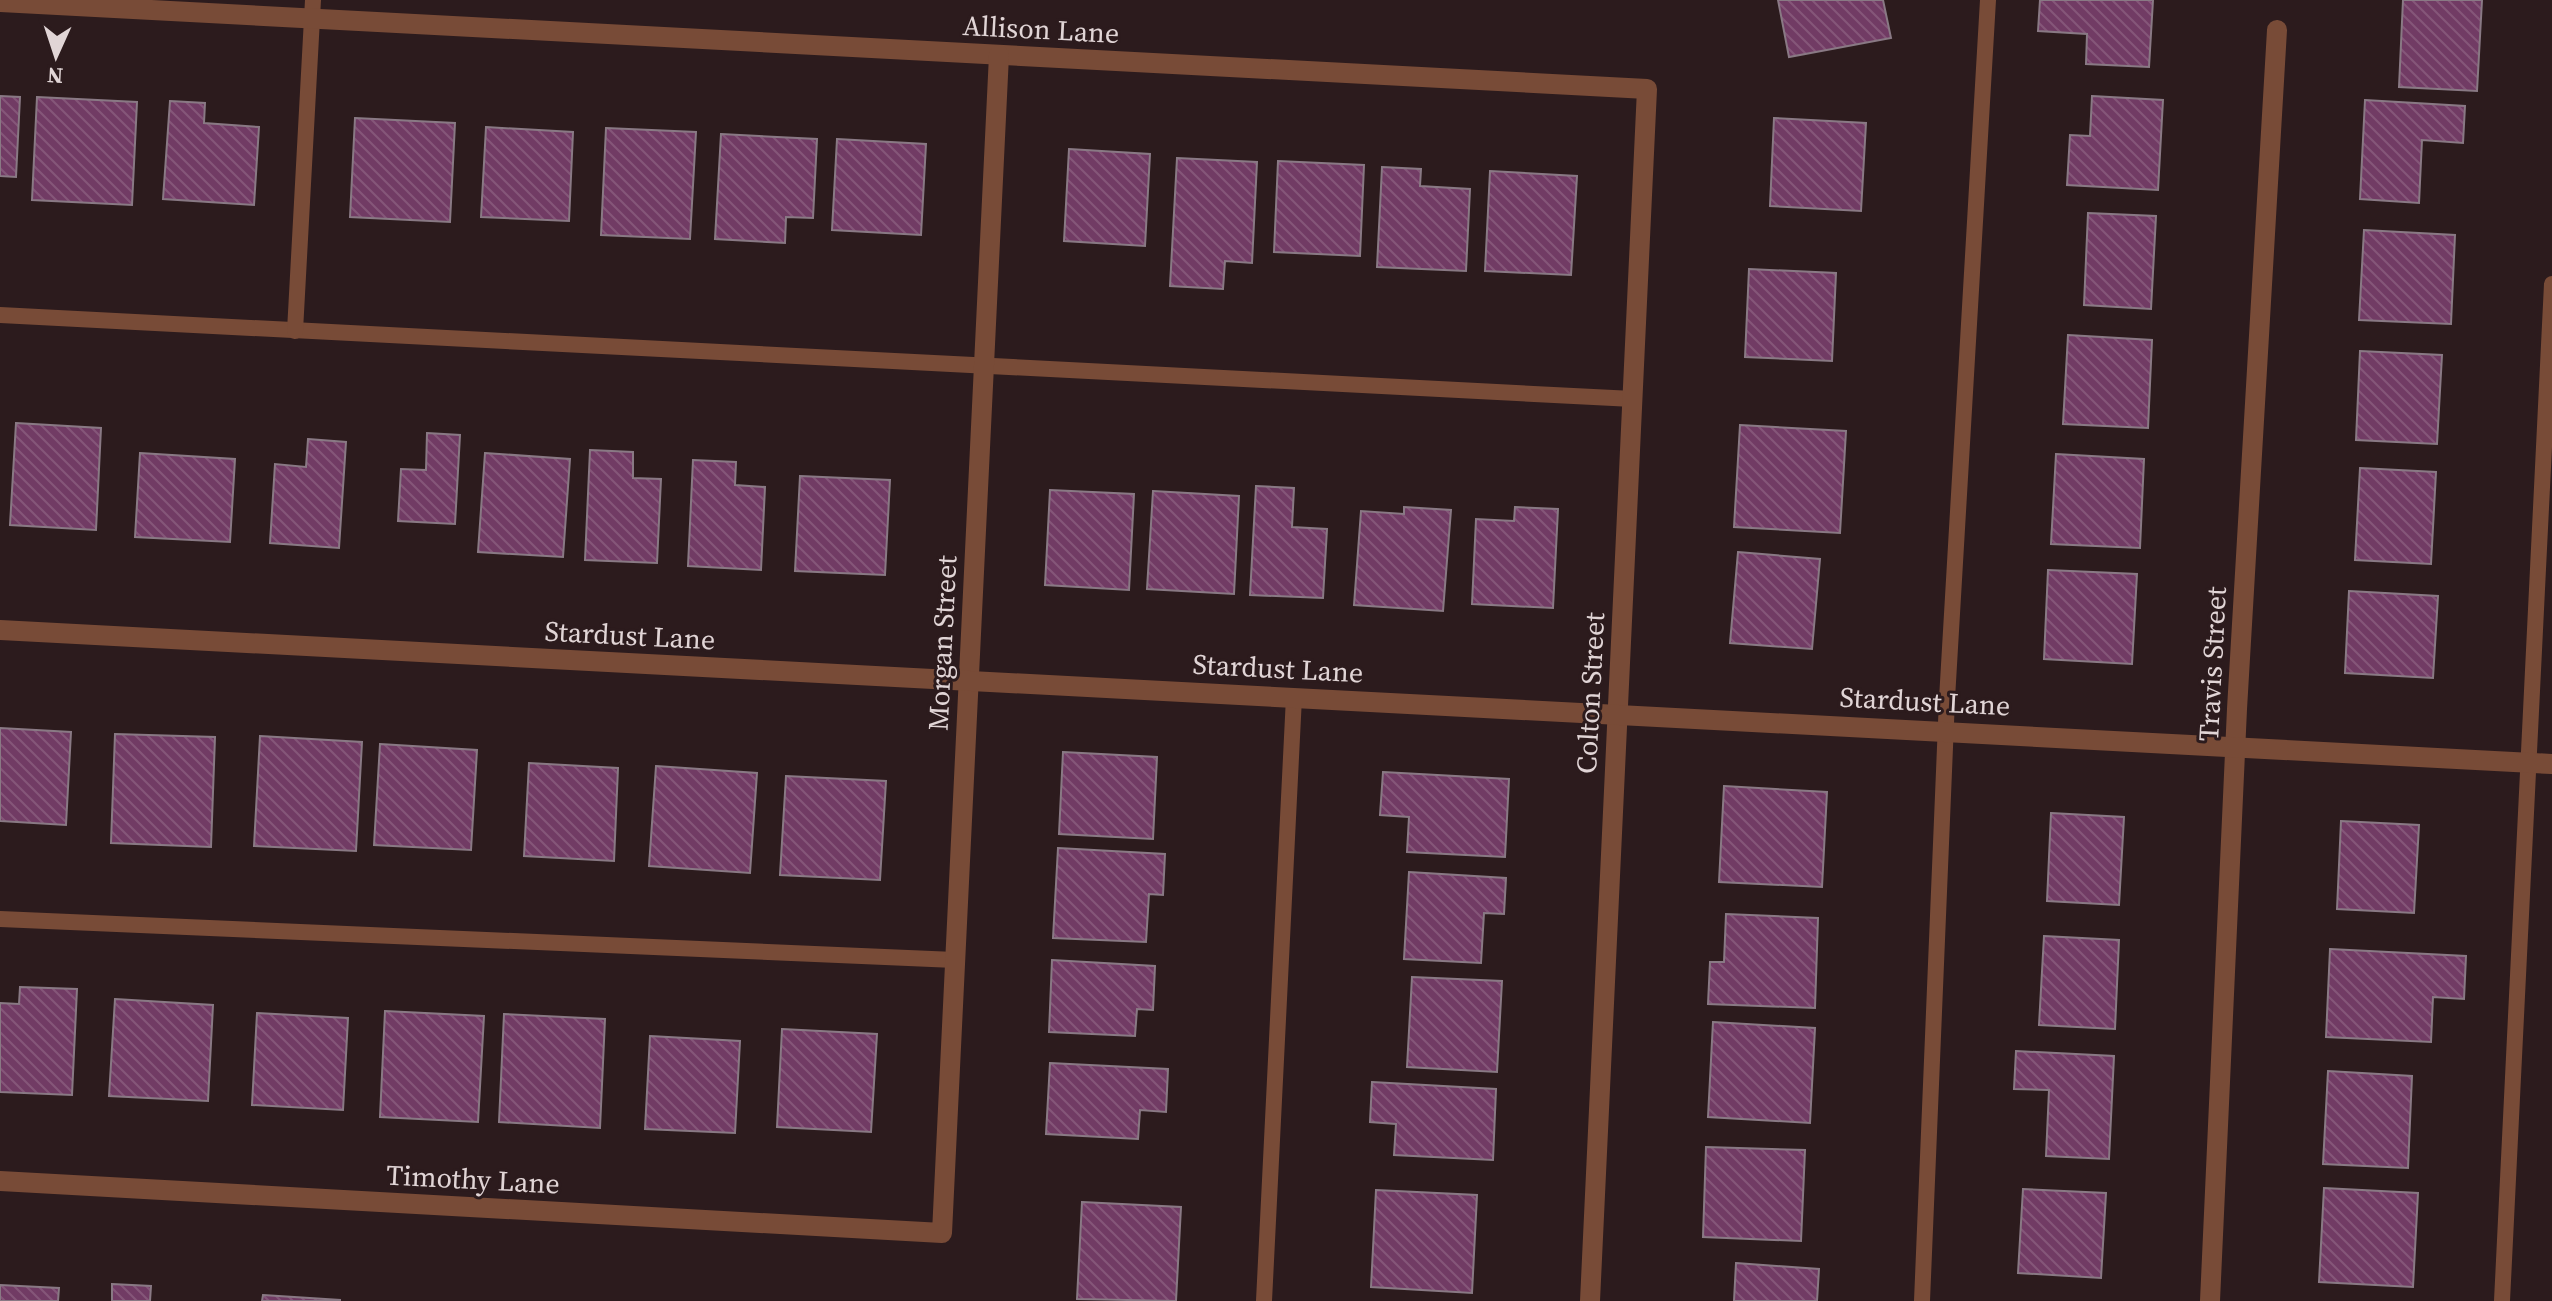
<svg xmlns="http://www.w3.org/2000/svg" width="2552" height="1301" font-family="'Source Serif 4',serif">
	<defs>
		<pattern id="building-back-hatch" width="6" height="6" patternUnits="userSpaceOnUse" patternTransform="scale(2)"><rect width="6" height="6" fill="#713b64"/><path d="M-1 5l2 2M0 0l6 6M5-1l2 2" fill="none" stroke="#855679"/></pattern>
	</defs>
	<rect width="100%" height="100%" fill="#2c1b1d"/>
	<!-- building -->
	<g fill="url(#building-back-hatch)" stroke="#897984" stroke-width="2">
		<polygon points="1778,0 1883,0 1891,38 1789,57"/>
		<polygon points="2040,0 2153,0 2149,67 2086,64 2087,34 2038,31"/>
		<polygon points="2403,0 2482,0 2477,91 2399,87"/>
		<polygon points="0,96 20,97 16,177 0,176"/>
		<polygon points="2092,96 2163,100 2158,190 2067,185 2070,135 2090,136"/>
		<polygon points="37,97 137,102 132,205 32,200"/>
		<polygon points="2365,100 2465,106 2463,143 2422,140 2419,203 2360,199"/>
		<polygon points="170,101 205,103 204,123 259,127 254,205 163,199"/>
		<polygon points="355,118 455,123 450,222 350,217"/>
		<polygon points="1774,118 1866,123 1861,211 1770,206"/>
		<polygon points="486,127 573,132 569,221 481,217"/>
		<polygon points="606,128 696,132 690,239 601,235"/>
		<polygon points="721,134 817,139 813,218 786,217 785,243 715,239"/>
		<polygon points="837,139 926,144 921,235 832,230"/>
		<polygon points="1069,149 1150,154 1145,246 1064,241"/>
		<polygon points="1177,158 1257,162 1252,263 1225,261 1223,289 1170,286"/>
		<polygon points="1278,161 1364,165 1360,256 1274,252"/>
		<polygon points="1382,167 1421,169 1420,186 1470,189 1466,271 1377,267"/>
		<polygon points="1490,171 1577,176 1571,275 1485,271"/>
		<polygon points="2088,213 2156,216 2151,309 2084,305"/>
		<polygon points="2364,230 2455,235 2451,324 2359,320"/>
		<polygon points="1749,269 1836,273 1832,361 1745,357"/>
		<polygon points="2068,335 2152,340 2148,428 2063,424"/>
		<polygon points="2360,351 2442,355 2437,444 2356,440"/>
		<polygon points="16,423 101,428 96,530 10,525"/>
		<polygon points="1740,425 1846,431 1840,533 1734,527"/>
		<polygon points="427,433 460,435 455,524 398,521 401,469 426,470"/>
		<polygon points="308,439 346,442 339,548 270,543 275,464 306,467"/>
		<polygon points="590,450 633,452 633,478 661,479 657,563 585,560"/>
		<polygon points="140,453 235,459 230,542 135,537"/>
		<polygon points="485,453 570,459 563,557 478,552"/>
		<polygon points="2056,454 2144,459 2140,548 2051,544"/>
		<polygon points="693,460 736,462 735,485 765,487 761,570 688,566"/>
		<polygon points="2360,468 2436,472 2431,564 2355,560"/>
		<polygon points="800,476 890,480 885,575 795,571"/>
		<polygon points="1256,486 1294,488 1292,527 1327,529 1323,598 1250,595"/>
		<polygon points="1050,490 1134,494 1129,590 1045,585"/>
		<polygon points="1153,491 1239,496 1234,594 1147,589"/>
		<polygon points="1404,507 1451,510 1443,611 1354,605 1361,511 1404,514"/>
		<polygon points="1515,507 1558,509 1553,608 1472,604 1476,519 1514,521"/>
		<polygon points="1738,552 1820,559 1812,649 1730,643"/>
		<polygon points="2048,570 2137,574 2132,664 2044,659"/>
		<polygon points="2349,591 2438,596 2433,678 2345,673"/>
		<polygon points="0,728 71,732 66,825 0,821"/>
		<polygon points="115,734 215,737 211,847 111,843"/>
		<polygon points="260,736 362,742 356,851 254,846"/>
		<polygon points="380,744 477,750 471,850 374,845"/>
		<polygon points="1063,752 1157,757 1153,839 1059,834"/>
		<polygon points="529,763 618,768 614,861 524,856"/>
		<polygon points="656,766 757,773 750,873 649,866"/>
		<polygon points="1383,772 1509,779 1505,857 1407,852 1409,817 1380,815"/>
		<polygon points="786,776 886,781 880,880 780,875"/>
		<polygon points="1724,786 1827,792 1822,887 1719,882"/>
		<polygon points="2051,813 2124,817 2119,905 2047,901"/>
		<polygon points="2341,821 2419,825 2414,913 2337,909"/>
		<polygon points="1058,848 1165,854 1163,895 1149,894 1146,942 1053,938"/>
		<polygon points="1409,872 1506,878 1504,914 1484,913 1481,963 1404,959"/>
		<polygon points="1726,914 1818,918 1815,1008 1708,1004 1710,962 1724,962"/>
		<polygon points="2044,936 2119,940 2115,1029 2039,1025"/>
		<polygon points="2330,949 2466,956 2464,999 2433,997 2431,1042 2326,1037"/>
		<polygon points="1052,960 1155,966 1153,1010 1137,1009 1135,1036 1049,1032"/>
		<polygon points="1412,977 1502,981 1497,1072 1407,1067"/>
		<polygon points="20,987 77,989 72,1095 0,1092 0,1003 19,1004"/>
		<polygon points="115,999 213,1005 208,1101 109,1096"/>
		<polygon points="385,1011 484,1016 478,1122 380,1117"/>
		<polygon points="257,1013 348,1018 343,1110 252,1105"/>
		<polygon points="504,1014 605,1019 600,1128 499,1122"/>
		<polygon points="1713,1022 1815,1028 1810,1123 1708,1117"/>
		<polygon points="782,1029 877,1034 871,1132 777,1127"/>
		<polygon points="650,1036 740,1041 735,1133 645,1129"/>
		<polygon points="2016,1051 2114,1056 2109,1159 2046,1156 2049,1090 2014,1089"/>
		<polygon points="1050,1063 1168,1069 1166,1112 1140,1110 1138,1139 1046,1134"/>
		<polygon points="2328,1071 2412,1076 2408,1168 2323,1164"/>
		<polygon points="1372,1082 1496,1089 1493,1160 1394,1155 1396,1124 1370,1122"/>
		<polygon points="1706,1147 1805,1150 1801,1241 1703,1237"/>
		<polygon points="2324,1188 2418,1193 2413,1287 2319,1282"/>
		<polygon points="2023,1189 2106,1193 2101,1278 2018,1273"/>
		<polygon points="1376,1190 1477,1195 1472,1293 1371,1287"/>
		<polygon points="1082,1202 1181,1207 1176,1301 1077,1299"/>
		<polygon points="1736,1263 1819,1269 1817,1301 1734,1301"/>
		<polygon points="112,1284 151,1286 150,1301 112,1301"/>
		<polygon points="0,1285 59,1288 58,1301 0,1301"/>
		<polygon points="263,1295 340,1300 340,1301 262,1301"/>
	</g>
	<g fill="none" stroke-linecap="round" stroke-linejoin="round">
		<!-- service -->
		<g stroke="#784b37" stroke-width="16">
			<polyline points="0,315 1633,399"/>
			<polyline points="295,331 313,0"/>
			<polyline points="0,919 955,960"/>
			<polyline points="1264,1301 1294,697"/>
			<polyline points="1922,1301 1947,699 1988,0"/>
			<polyline points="2502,1301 2552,284"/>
		</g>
		<!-- minor -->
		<g stroke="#784b37" stroke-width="20">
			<polyline points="0,2 1647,89 1590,1301"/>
			<polyline points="0,1181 942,1233 999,55"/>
			<polyline points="2210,1301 2237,709 2277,30"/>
		</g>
		<!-- tertiary -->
		<polyline stroke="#784b37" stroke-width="20" points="0,630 2552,764"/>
	</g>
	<g text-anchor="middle" stroke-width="6" stroke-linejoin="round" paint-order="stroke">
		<!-- street labels -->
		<g font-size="28" fill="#e1d5d6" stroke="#2c1b1d">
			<text transform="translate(1041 29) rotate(3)" y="10">Allison Lane</text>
			<text transform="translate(630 635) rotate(3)" y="10">Stardust Lane</text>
			<text transform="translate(942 643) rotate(-87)" y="10">Morgan Street</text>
			<text transform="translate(2212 664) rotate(-87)" y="10">Travis Street</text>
			<text transform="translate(1278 668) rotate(3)" y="10">Stardust Lane</text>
			<text transform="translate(1590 693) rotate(-87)" y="10">Colton Street</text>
			<text transform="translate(1925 701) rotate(3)" y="10">Stardust Lane</text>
			<text transform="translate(473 1179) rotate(3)" y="10">Timothy Lane</text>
		</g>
	</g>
	<!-- north arrow -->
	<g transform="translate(56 56) rotate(183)" stroke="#2c1b1d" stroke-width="6" paint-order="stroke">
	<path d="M0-6L14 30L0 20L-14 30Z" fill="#e1d5d6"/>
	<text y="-12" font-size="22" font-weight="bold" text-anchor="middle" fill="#e1d5d6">N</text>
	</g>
</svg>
